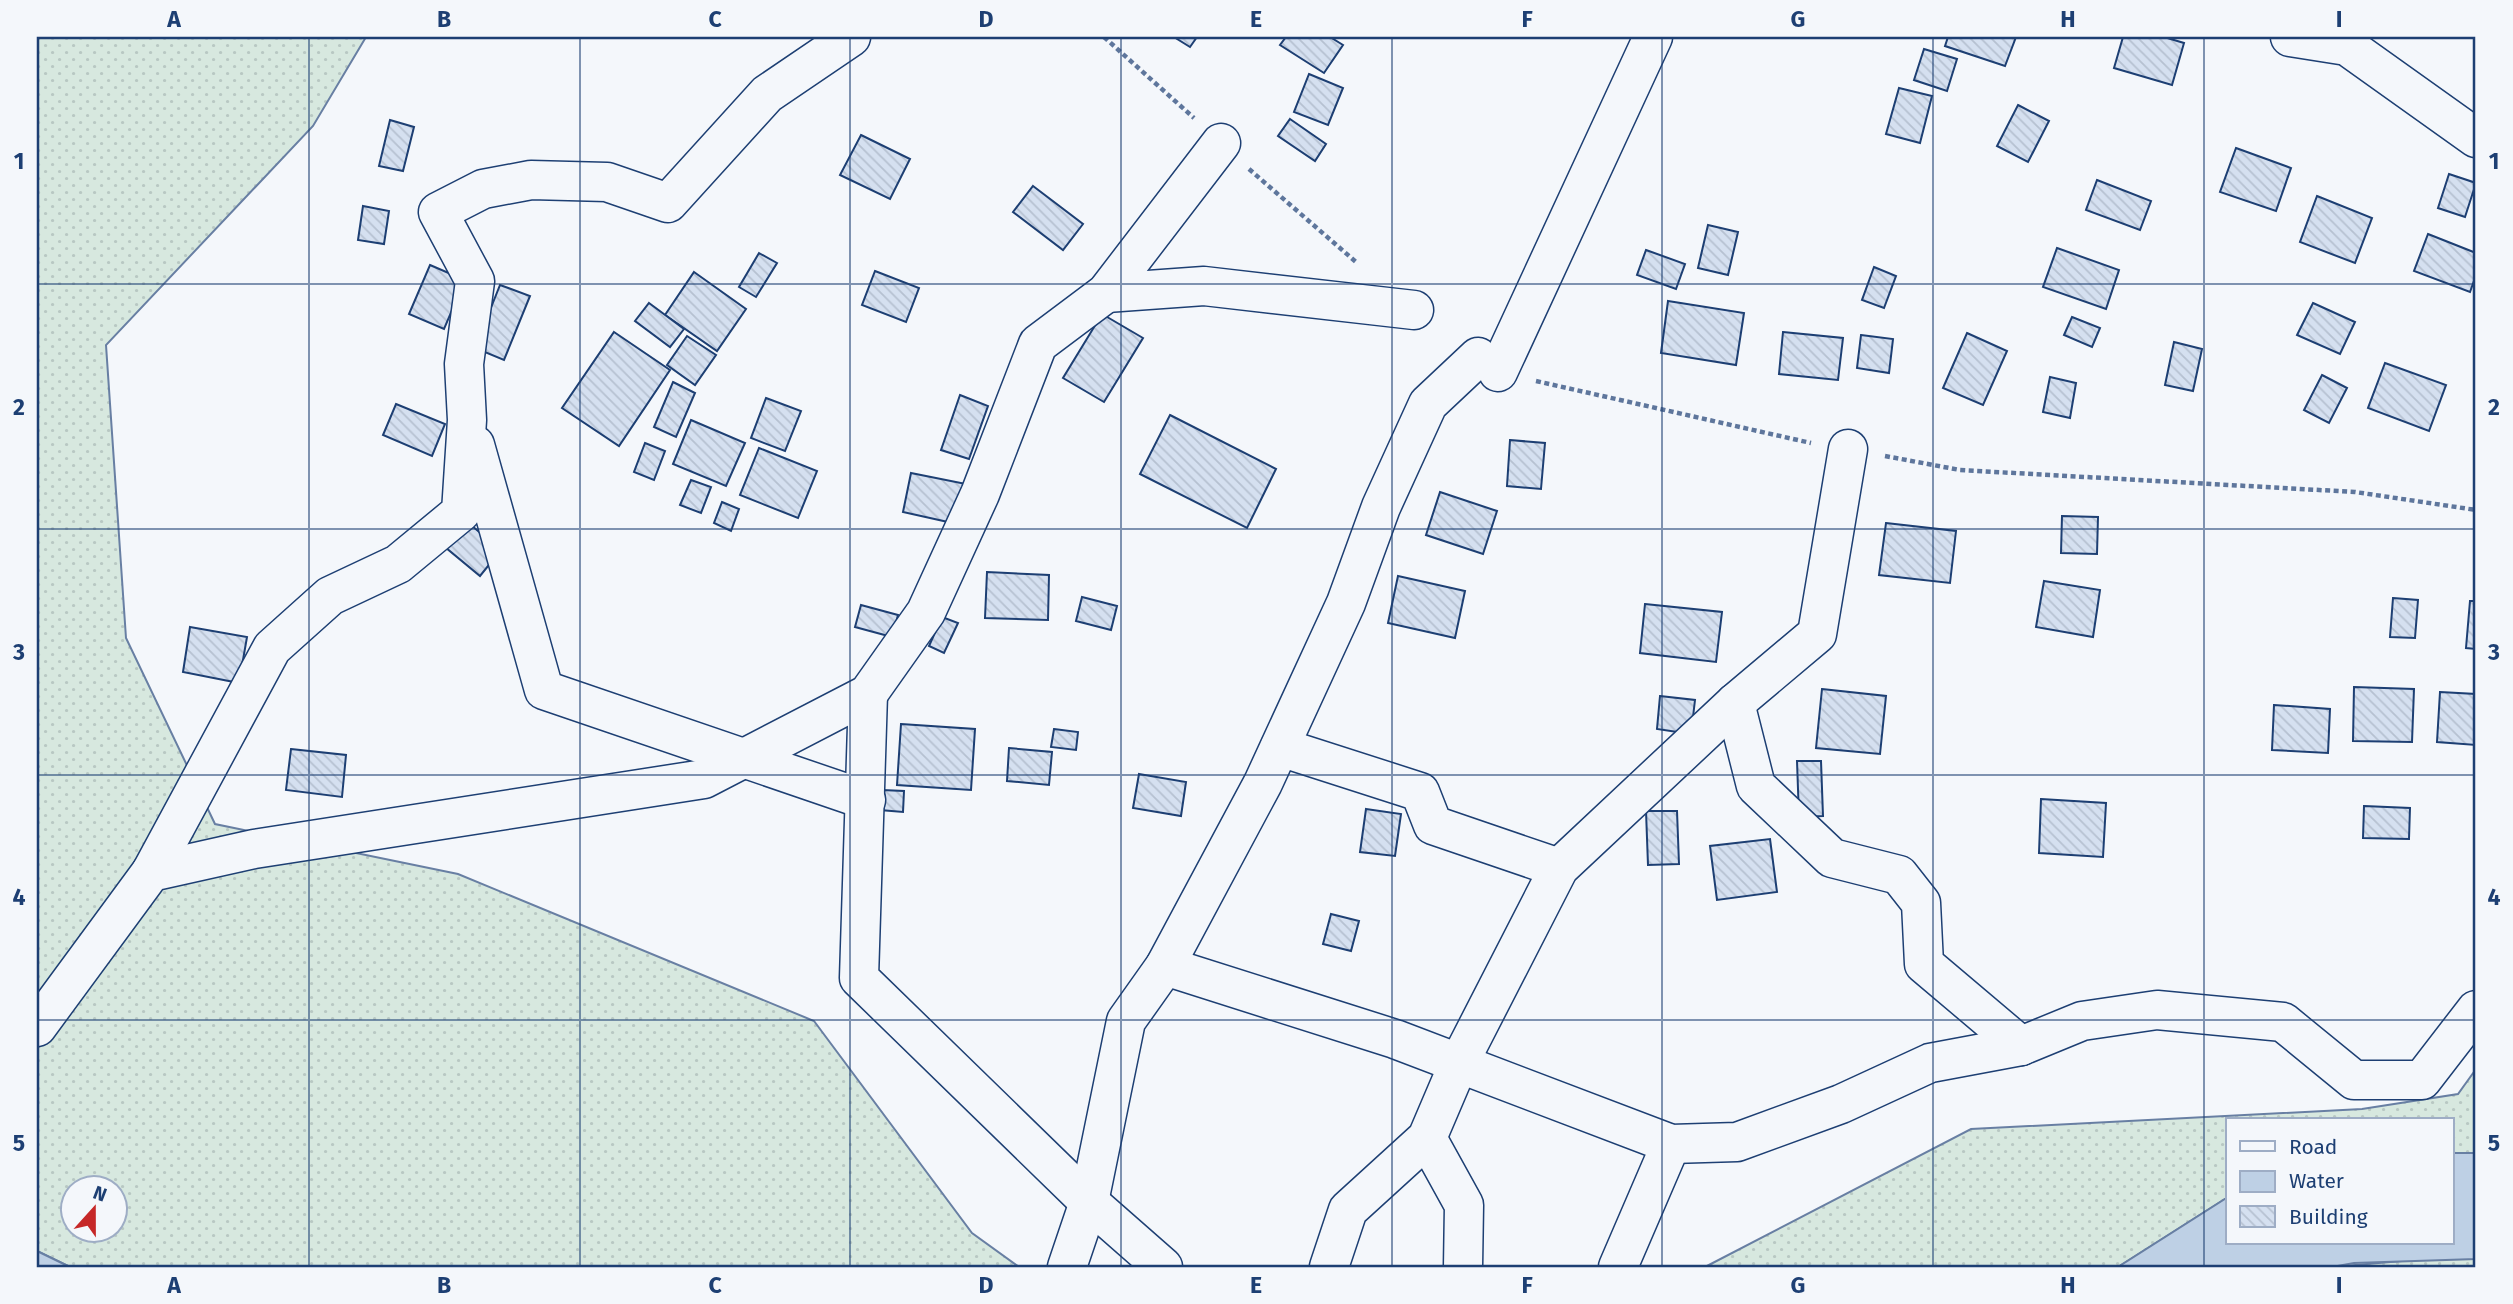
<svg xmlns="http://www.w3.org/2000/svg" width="2513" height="1304" font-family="'Fira Sans',sans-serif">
	<defs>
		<pattern id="grass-dots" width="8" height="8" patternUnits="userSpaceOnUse" patternTransform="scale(1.75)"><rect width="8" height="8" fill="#d7e8df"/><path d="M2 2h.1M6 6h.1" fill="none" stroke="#b8c8c3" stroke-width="1.8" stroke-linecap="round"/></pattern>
		<pattern id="building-back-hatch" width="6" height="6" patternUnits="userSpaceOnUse" patternTransform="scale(1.75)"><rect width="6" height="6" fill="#d5e0f0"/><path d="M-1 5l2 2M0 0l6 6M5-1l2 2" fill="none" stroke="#b6c1d1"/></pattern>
	</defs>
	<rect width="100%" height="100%" fill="#f4f7fb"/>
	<!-- grass -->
	<g fill="url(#grass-dots)" stroke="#687fa3" stroke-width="2" fill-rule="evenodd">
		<path d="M37,37H366L313,126L106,345L126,638L215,824L458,874L814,1021L972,1233L1019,1267H70L37,1251ZM74,1188H116V1230H74Z"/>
		<polygon points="2476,1069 2476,1153 2452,1153 2452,1120 2228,1120 2228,1197 2118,1267 1705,1267 1971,1129 2362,1109 2458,1094"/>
		<polygon points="2425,1259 2476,1259 2476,1267 2332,1267"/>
	</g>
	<!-- water -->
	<g fill="#bed0e5" stroke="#687fa3" stroke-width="2">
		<polygon points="2452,1153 2476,1153 2476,1259 2354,1263 2332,1267 2118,1267 2228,1197 2228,1243 2452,1243"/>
		<polygon points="37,1251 70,1267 37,1267"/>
	</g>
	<!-- building -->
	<g fill="url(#building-back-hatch)" stroke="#1d3f73" stroke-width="2">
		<polygon points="1174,37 1197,37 1190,47"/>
		<polygon points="1286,37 1330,37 1343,45 1324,73 1280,45"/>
		<polygon points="1948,37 2016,37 2005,66 1945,46"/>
		<polygon points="2123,37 2164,37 2184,43 2172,85 2114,68"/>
		<polygon points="1924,49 1957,59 1947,91 1914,80"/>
		<polygon points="1309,74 1343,88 1328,125 1294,112"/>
		<polygon points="1899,88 1932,96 1920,143 1886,134"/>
		<polygon points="2018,105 2049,121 2028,162 1997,146"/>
		<polygon points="1290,119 1326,144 1315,161 1278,136"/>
		<polygon points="390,120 414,127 403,171 379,166"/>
		<polygon points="861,135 910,159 890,199 840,175"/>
		<polygon points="2236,148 2291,168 2276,211 2220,192"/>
		<polygon points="2449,174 2476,183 2465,217 2438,208"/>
		<polygon points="2097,180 2151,201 2140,230 2086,210"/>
		<polygon points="1033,186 1083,224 1063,250 1013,212"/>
		<polygon points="2317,196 2372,218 2355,263 2300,242"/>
		<polygon points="363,206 389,211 384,244 358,240"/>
		<polygon points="1708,225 1738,232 1728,275 1698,268"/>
		<polygon points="2428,234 2476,253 2476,275 2470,292 2414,271"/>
		<polygon points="2057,248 2119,270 2106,309 2043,287"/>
		<polygon points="1646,250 1685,264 1676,289 1637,275"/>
		<polygon points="759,253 777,263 756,297 739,287"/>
		<polygon points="430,265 465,280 444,329 409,314"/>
		<polygon points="1874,267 1896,276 1884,308 1862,300"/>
		<polygon points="875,271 919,288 906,322 862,305"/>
		<polygon points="694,272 746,309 717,351 665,315"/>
		<polygon points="500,285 530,296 504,360 475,348"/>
		<polygon points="1668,301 1744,313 1736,365 1661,353"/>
		<polygon points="649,303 684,329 670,347 635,321"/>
		<polygon points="2313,303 2355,322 2340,354 2297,335"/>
		<polygon points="1102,314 1143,338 1104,402 1063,378"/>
		<polygon points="2072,317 2100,328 2092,347 2064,335"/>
		<polygon points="614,332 670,370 619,446 562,408"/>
		<polygon points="1783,332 1843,338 1838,380 1779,374"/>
		<polygon points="1967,333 2007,351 1983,405 1943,388"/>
		<polygon points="1861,335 1893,339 1889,373 1857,368"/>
		<polygon points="687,336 716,355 695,385 667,365"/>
		<polygon points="2174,342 2202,349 2193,391 2165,385"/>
		<polygon points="2385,363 2446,385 2429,431 2368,408"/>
		<polygon points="2322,375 2347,388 2329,423 2304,410"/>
		<polygon points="2050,377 2076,383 2070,418 2043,412"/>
		<polygon points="673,382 695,393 676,437 654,427"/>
		<polygon points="960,395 988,406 969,459 941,450"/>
		<polygon points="766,398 801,411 785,451 751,438"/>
		<polygon points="396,404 445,424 432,456 383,435"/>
		<polygon points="1170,415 1276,469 1247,528 1140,474"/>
		<polygon points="691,420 745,443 726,486 673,464"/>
		<polygon points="1510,440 1545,443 1541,489 1507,486"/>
		<polygon points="645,443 665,451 654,480 634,472"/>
		<polygon points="759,448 817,471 798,518 740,495"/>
		<polygon points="911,473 966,484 957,524 903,512"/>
		<polygon points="691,480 711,487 701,513 680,505"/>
		<polygon points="1440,492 1497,511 1483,554 1426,535"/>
		<polygon points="722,502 739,509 731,531 714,523"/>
		<polygon points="2062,516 2098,517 2097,554 2061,553"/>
		<polygon points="466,521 501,550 480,576 445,547"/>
		<polygon points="1886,523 1956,531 1950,583 1879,575"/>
		<polygon points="987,572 1049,575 1048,620 985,618"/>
		<polygon points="1398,576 1465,591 1455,638 1388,623"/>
		<polygon points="2044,581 2100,590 2093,637 2036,627"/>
		<polygon points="1082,597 1117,606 1111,630 1076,621"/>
		<polygon points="2393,598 2418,600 2415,638 2390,637"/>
		<polygon points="2470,601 2476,601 2476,649 2466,648"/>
		<polygon points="1645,604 1722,612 1716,662 1640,653"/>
		<polygon points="861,605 898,615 892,637 855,627"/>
		<polygon points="942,617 958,623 944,653 929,646"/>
		<polygon points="190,627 247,637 239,683 183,672"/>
		<polygon points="2354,687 2414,689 2412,742 2353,741"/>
		<polygon points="1822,689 1886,696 1880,754 1816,748"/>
		<polygon points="2440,692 2476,694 2476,745 2437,742"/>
		<polygon points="1660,696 1695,700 1691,734 1657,729"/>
		<polygon points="2274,705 2330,709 2328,753 2272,750"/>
		<polygon points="901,724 975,729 971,790 897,785"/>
		<polygon points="1054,729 1078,732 1076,750 1051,747"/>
		<polygon points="1009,748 1052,752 1049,785 1007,781"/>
		<polygon points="291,749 346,755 342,797 286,790"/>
		<polygon points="1797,761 1821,761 1823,816 1799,817"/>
		<polygon points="1139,774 1186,782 1181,816 1133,808"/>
		<polygon points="882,790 904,791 903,812 880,810"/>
		<polygon points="2041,799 2106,803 2103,857 2039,853"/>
		<polygon points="2364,806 2410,808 2409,839 2363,838"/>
		<polygon points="1366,809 1401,814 1395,856 1360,852"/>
		<polygon points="1646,811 1677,811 1679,864 1648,865"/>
		<polygon points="1770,839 1777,892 1717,900 1710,846"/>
		<polygon points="1331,914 1359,921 1351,951 1323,944"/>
	</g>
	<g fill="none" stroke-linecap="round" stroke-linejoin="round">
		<defs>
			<g id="minor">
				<polyline points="2290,37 2347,46 2476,138"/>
				<polyline points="1106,293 1204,286 1414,310"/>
				<polyline points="1498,372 1653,37"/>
				<polyline points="475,445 544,690 866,800"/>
				<polyline points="868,694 859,978 1089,1202 1163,1267"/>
				<polyline points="1735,703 1756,786 1832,858 1899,875 1921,903 1924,964 2021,1046"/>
				<polyline points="1280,747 1420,792 1433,825 1559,868"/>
				<polyline points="151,872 272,648 330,596 398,564 461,512 467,420 464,364 475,281 438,212 483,189 531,180 607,182 668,203 767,94 851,37"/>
				<polyline points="1165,966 1395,1039 1671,1144 1737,1142 1841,1104 1930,1063 2021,1046 2082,1021 2157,1010 2283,1022 2354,1080 2422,1080 2476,1010"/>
				<polyline points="37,1027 151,872 254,849 704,779 868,694 926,612 980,494 1038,344 1106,293 1221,143"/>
				<polyline points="1427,1138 1464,1205 1463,1267"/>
				<polyline points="1067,1267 1089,1202 1126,1021 1165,966 1263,783 1346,603 1381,507 1428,404 1478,357"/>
				<polyline points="1329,1267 1348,1210 1427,1138 1459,1063 1559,868 1735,703 1817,634 1848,449"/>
				<polyline points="1618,1267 1671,1144"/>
			</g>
		</defs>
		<!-- minor casing -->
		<use href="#minor" stroke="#1d3f73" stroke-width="41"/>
		<!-- path -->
		<g stroke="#5e769c" stroke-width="4.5" stroke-dasharray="5 3.5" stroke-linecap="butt">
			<polyline points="1104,37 1194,118"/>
			<polyline points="1249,169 1356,262"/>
			<polyline points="1536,381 1811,443"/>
			<polyline points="1885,456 1960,470 2355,492 2476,510"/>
		</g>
		<!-- minor -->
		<use href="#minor" stroke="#f4f7fb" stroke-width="38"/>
	</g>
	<!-- grid -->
	<path fill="none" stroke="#1d3f73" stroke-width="2" stroke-opacity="0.55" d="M309,37V1267M580,37V1267M850,37V1267M1121,37V1267M1392,37V1267M1662,37V1267M1933,37V1267M2204,37V1267M37,284H2476M37,529H2476M37,775H2476M37,1020H2476"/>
	<!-- border -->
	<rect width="2513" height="1304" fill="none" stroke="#f4f7fb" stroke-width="77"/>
	<!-- legend -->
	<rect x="2226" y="1118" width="228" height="126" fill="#f4f7fb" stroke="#9eadc5" stroke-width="2"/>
	<rect x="2240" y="1141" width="35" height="10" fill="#f4f7fb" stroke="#9eadc5" stroke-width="2"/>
	<text x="2289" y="1154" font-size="21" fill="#1d3f73">Road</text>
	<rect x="2240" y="1171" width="35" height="21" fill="#bed0e5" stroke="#9eadc5" stroke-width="2"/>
	<text x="2289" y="1188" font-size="21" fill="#1d3f73">Water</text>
	<rect x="2240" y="1206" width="35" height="21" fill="url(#building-back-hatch)" stroke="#9eadc5" stroke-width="2"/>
	<text x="2289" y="1224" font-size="21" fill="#1d3f73">Building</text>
	<!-- north arrow -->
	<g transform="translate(94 1209) rotate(21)"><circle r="33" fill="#f4f7fb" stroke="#9eadc5" stroke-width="2"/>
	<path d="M0-5L12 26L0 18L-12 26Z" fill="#c62828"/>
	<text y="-10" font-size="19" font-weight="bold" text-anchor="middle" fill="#1d3f73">N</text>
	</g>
	<rect x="38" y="38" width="2436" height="1228" fill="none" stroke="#1d3f73" stroke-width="2.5"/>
	<g font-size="23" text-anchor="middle" font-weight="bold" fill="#1d3f73">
		<text x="174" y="27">A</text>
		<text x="444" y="27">B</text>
		<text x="715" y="27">C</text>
		<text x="986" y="27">D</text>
		<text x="1256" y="27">E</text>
		<text x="1527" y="27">F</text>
		<text x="1798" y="27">G</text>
		<text x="2068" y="27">H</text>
		<text x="2339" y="27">I</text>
		<text x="19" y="169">1</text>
		<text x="2494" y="169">1</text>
		<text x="19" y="415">2</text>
		<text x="2494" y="415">2</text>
		<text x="19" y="660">3</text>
		<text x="2494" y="660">3</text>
		<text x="19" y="905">4</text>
		<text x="2494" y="905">4</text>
		<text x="19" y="1151">5</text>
		<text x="2494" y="1151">5</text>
		<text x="174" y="1293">A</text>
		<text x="444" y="1293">B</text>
		<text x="715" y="1293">C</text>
		<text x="986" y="1293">D</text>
		<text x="1256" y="1293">E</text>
		<text x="1527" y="1293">F</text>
		<text x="1798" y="1293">G</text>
		<text x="2068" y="1293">H</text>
		<text x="2339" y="1293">I</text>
	</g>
</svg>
